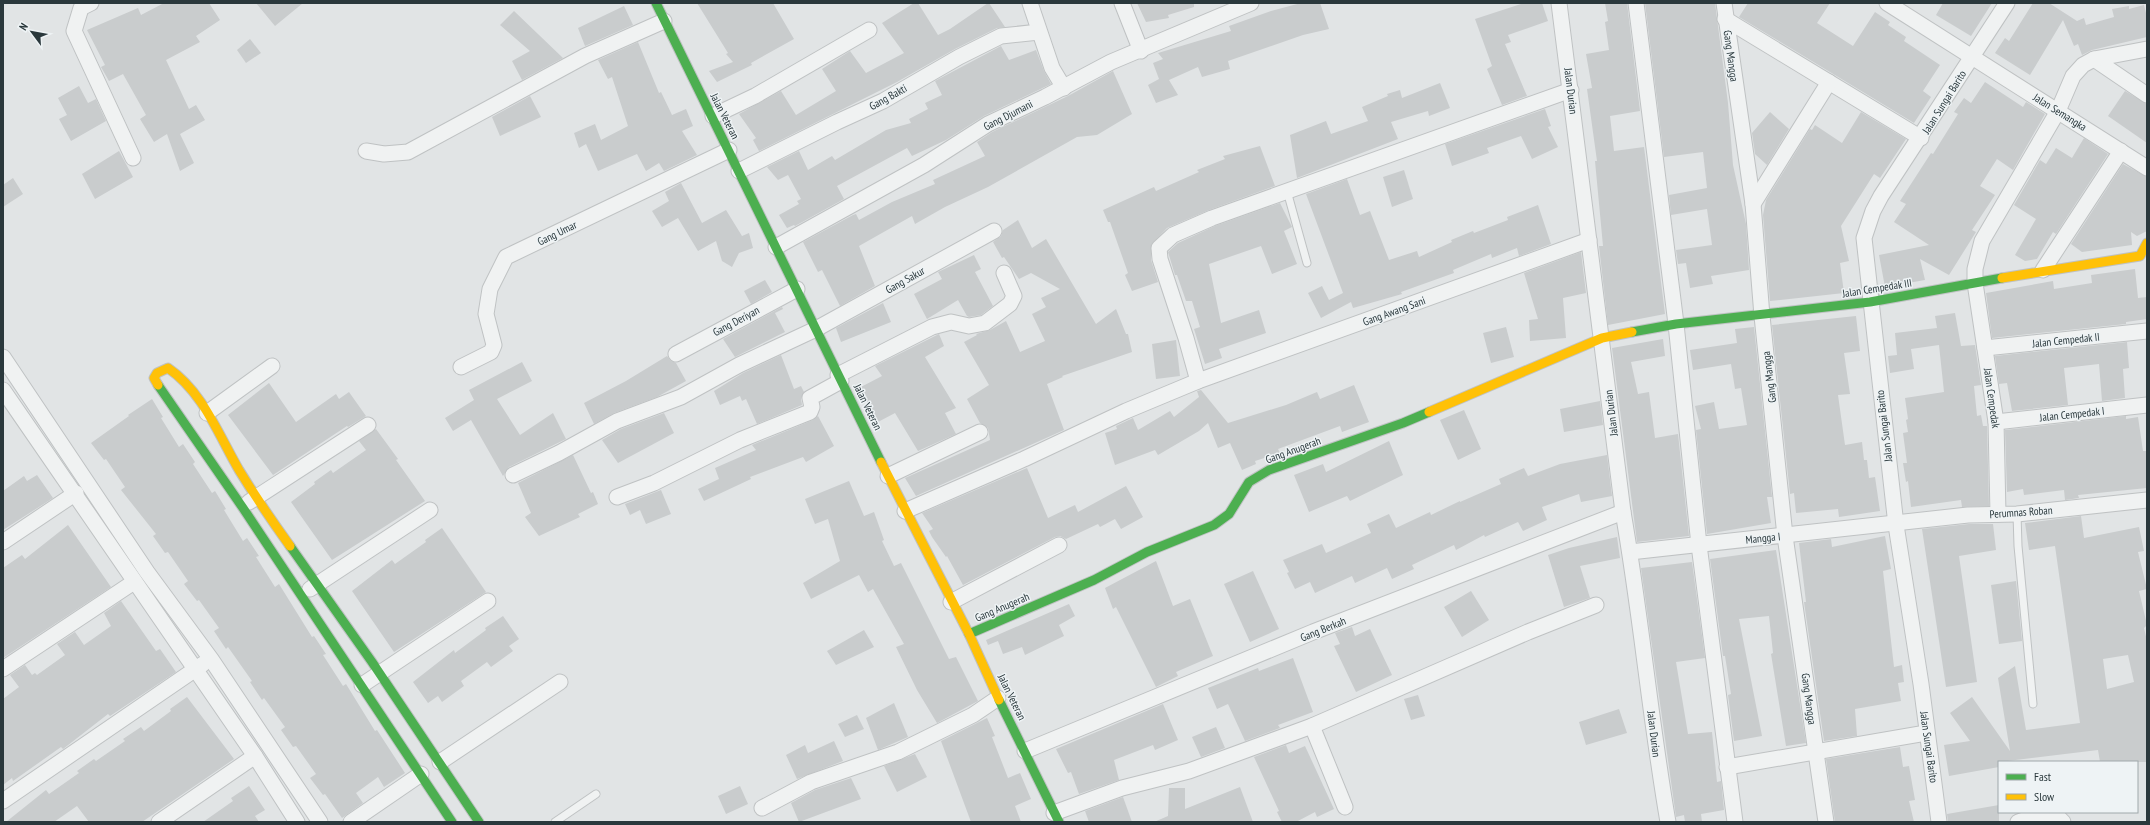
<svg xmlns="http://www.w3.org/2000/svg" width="2150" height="825" font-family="'PT Sans Narrow',sans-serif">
	<rect width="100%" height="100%" fill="#e1e4e5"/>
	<!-- building -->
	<g fill="#c9cccd" fill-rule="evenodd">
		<polygon points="164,3 209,3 220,20 196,36 200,42 166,60 189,109 196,105 205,120 180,134 194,163 180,171 167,134 154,142 140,119 146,115 123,74 109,81 101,67 105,65 87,30 138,8 141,15"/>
		<polygon points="256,3 303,3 275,26"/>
		<polygon points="697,3 773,3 794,39 751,63 752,65 717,82 709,71 733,62 726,54 728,53"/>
		<polygon points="914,3 918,3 938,35 950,29 988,3 989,3 1005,27 997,28 955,49 897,82 759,151 753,140 756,138 739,114 781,91 796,115 836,91 822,69 850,51 866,73 904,53 882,23"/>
		<polygon points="1137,3 1194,3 1194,7 1168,15 1169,18 1146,22"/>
		<polygon points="1301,3 1320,3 1329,29 1303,35 1228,61 1230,69 1202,77 1198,67 1169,80 1178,95 1156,103 1148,85 1159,79 1153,63 1163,59 1158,53 1231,31 1229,26 1271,11"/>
		<polygon points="1524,3 1542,3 1548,21 1508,35 1511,42 1505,44 1527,96 1502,105 1487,69 1492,66 1475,19"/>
		<polygon points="1605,3 1627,3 1640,111 1610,116 1614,151 1644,147 1665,314 1608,325 1599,246 1603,246 1595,161 1597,161 1587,89 1592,88 1586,54 1609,50 1605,22 1608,21"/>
		<polygon points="1645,3 1715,3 1728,103 1733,165 1746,224 1749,270 1711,276 1713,284 1690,288 1686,263 1678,264 1676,250 1712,245 1707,209 1671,215 1669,195 1707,188 1703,152 1664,157"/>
		<polygon points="1748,3 1830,3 1817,23 1853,46 1875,12 1890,22 1888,25 1906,37 1904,41 1940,65 1923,91 1931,97 1914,123 1739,17"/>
		<polygon points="1943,3 1992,3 1971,36 1936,15"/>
		<polygon points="2033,3 2049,3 2077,21 2084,18 2086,25 2114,17 2112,9 2129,6 2129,9 2144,5 2147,17 2147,37 2092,50 2082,55 2078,44 2074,46 2063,20 2030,75 1995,53 2005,38 2009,41"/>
		<polygon points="624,6 633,25 585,46 578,28"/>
		<polygon points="514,11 563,58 522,80 512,61 530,51 500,25"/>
		<polygon points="250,39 261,53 246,63 237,50"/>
		<polygon points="638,42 659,93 661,92 672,115 686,109 693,126 682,131 697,155 664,171 659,163 646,171 637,154 598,171 586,144 579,148 574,133 595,124 601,140 628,126 612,77 608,79 598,60"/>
		<polygon points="1001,46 1009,60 1036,50 1044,71 1051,84 984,116 946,140 912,156 907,148 837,186 844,199 795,226 794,225 787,228 779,215 799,204 797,201 801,199 788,175 778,180 767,167 799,151 808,170 832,156 835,160 886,130 911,123 909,119 928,109 925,103 942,95 935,81"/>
		<polygon points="1113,71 1132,114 1097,135 1077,137 988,187 945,207 915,224 912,216 859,246 875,286 840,306 822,270 818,272 803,242 853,215 856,214 859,220 892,202 935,184 933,180 985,156 977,142 992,132 1068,96"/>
		<polygon points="1985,82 2023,107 2026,102 2045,114 2013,170 1997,159 1980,186 1995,195 1972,230 1976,232 1949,275 1920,259 1925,280 1885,287 1879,255 1929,245 1894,222 1906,204 1900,201 1931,153 1933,154 1958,114 1954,112 1964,98 1971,103"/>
		<polygon points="1440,83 1450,108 1429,116 1428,111 1391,122 1398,139 1297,178 1290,135 1326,121 1331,134 1368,121 1362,107 1388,96 1387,94 1400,90 1402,98"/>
		<polygon points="79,86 88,103 96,99 106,121 71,141 59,119 67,115 58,98"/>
		<polygon points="2125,91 2147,104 2147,143 2108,116"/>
		<polygon points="530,96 541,117 500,136 492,117"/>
		<polygon points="1545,109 1551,126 1548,127 1558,147 1532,159 1521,136 1487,148 1489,153 1452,166 1445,144"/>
		<polygon points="1770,112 1789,129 1767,165 1755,154 1752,133"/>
		<polygon points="1861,112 1906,139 1880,178 1874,174 1841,226 1849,261 1840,263 1844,293 1770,301 1763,215 1766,200 1810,129 1812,130 1815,125 1842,143"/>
		<polygon points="2084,138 2108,154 2056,234 2053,232 2037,259 2025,261 2015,255 2036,219 2014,205 2040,160 2046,164 2056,148 2072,158"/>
		<polygon points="1260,146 1275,186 1209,210 1167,228 1151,245 1151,260 1158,282 1132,291 1125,275 1128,273 1110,222 1108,222 1103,210 1154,187 1156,191 1199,172 1197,170 1225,159 1223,156"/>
		<polygon points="119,151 133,177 95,199 82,174"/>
		<polygon points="2123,164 2147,177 2147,231 2137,236 2131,232 2132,245 2082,252 2071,244"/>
		<polygon points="1404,170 1413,199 1392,207 1383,177"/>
		<polygon points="13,178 23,194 3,207 3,185"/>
		<polygon points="1347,179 1360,215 1370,211 1389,260 1417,251 1419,257 1452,242 1451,240 1473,231 1474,233 1508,220 1507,217 1538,205 1551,244 1519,256 1517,248 1492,258 1491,254 1453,270 1454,273 1401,292 1402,294 1353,308 1351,302 1321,318 1308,293 1322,286 1329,300 1343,293 1306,194"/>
		<polygon points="681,183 702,223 726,210 742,236 749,233 753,248 739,253 732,267 722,261 716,241 698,251 678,218 662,227 652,211 669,201 665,192"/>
		<polygon points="1280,203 1292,227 1284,231 1297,264 1272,274 1261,246 1209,264 1221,323 1259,310 1266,333 1219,349 1222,358 1205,364 1194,329 1200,327 1192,301 1186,301 1177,275 1175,275 1168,252 1178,243 1215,226"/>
		<polygon points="1018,220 1032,248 1046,239 1096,324 1116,309 1126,334 1128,334 1132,352 1062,376 1063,377 1047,384 1064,430 916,496 905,478 990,440 988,428 980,423 967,399 989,385 964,342 977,335 976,334 990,330 1006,321 1020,352 1045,341 1032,314 1046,307 1041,298 1060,289 1031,273 1019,279 1004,257 1002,258 993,242 1001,236 1003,230"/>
		<polygon points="1581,252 1586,293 1563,298 1566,338 1530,341 1529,320 1538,319 1524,273"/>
		<polygon points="974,255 981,269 975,272 993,306 981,315 969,317 967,316 958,300 927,319 914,294 942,279 938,272"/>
		<polygon points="2135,269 2138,298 2147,297 2147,319 2126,322 2126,324 1992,338 1986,293 2053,281 2054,289 2092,283 2091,275"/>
		<polygon points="765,280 772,292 751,304 744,291"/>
		<polygon points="883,303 891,322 841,342 836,328"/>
		<polygon points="782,307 783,309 775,313 785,332 735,357 723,339"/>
		<polygon points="1955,313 1961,346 1975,345 1981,385 1974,386 1977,416 1981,415 1983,426 1987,426 1989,506 1962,507 1961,500 1911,507 1908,481 1906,482 1903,463 1907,463 1903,433 1908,432 1906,420 1908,419 1905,398 1944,392 1939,345 1911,349 1914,369 1890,373 1888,356 1897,355 1895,333 1937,328 1935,316"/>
		<polygon points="1856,316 1860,351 1844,353 1850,394 1838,395 1845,445 1862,442 1864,460 1867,460 1869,478 1875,477 1880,511 1839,517 1838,509 1796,513 1794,493 1790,494 1772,325"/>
		<polygon points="1506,327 1514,357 1491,363 1483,333"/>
		<polygon points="1754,327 1772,497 1767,497 1771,523 1707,534 1696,430 1701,429 1695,406 1714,402 1719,429 1747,425 1741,388 1735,389 1731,364 1693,370 1690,350 1737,343 1735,329"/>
		<polygon points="939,334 944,346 925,357 956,408 945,413 956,434 918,451 895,413 878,422 859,388 882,376 875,366"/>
		<polygon points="1663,339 1665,356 1631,362 1638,394 1649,392 1655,438 1678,434 1689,536 1637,542 1612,348"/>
		<polygon points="1176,340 1180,376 1156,379 1152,344"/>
		<polygon points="2127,342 2129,368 2123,369 2125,398 2102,401 2099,364 2064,368 2068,405 2012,411 2007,383 1999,384 1995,356"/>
		<polygon points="781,355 794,389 801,386 804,392 801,399 802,405 757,424 746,399 742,401 740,396 720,405 714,391 743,373"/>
		<polygon points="667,356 671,361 676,363 686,381 657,397 614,413 594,424 584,403 626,381"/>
		<polygon points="522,362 532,381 497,399 520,435 553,413 566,439 509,467 503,476 471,420 453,431 445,418 474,400 469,390"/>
		<polygon points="269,383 296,422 336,394 339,399 349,392 366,416 348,427 347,426 273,475 228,415"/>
		<polygon points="1354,385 1369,422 1342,432 1340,426 1278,449 1280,453 1255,461 1256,464 1242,470 1230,443 1218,448 1208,423 1199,431 1158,455 1155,450 1115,465 1105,433 1117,429 1116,426 1133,418 1138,430 1170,411 1174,417 1199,397 1197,391 1201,390 1228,423 1286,405 1317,392 1320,399"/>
		<polygon points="152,399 163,417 161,418 179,447 183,444 195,462 193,464 212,493 215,491 226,509 224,510 243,541 247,538 259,556 256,557 275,587 279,584 312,637 314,636 326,654 323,655 343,686 346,684 375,731 377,730 405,773 384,787 378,777 356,793 363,803 342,818 325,794 323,795 310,778 316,774 296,746 293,747 281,730 285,727 264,698 262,700 250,682 252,681 228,647 226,649 214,631 219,628 199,600 197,601 184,584 188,581 168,552 165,553 153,536 156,534 121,490 125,487 106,459 104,460 91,443 129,416 128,415"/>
		<polygon points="1600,401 1603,425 1564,432 1560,409"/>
		<polygon points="1464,410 1481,449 1458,460 1440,420"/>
		<polygon points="664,413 674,433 618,463 602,440 621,429"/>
		<polygon points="818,416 834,446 806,462 803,457 750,477 751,479 704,501 698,489 719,479 715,468 756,450 752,445 813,420"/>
		<polygon points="2126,416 2126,419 2138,417 2143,451 2147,451 2147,488 2078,495 2079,498 2065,500 2064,490 2024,495 2023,489 2007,492 2005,430"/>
		<polygon points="376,429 398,459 396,460 425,501 332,560 291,502 315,484 314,482 331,470 333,473 366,450 359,441"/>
		<polygon points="1389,441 1403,475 1350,501 1347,496 1309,512 1294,475 1323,464 1326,472"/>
		<polygon points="573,455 591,493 593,492 598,504 578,514 580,517 539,536 525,517 531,513 518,483"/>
		<polygon points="1607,455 1612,496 1581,502 1579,494 1542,507 1547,520 1523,531 1518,522 1485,537 1484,535 1456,550 1454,545 1412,565 1414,569 1392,579 1387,568 1355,583 1352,576 1315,593 1310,582 1295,589 1287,573 1289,572 1283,560 1322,544 1326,553 1371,533 1367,524 1389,514 1396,528 1430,512 1431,515 1460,501 1460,502 1501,484 1499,479 1524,468 1528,476 1560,464"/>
		<polygon points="1027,468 1048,518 1075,505 1078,512 1126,486 1143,517 1121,529 1115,519 1100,527 1098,524 1066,539 1060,536 1055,537 963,585 947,556 946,557 932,537 929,531 933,529 922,513"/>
		<polygon points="37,475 53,498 3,530 3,491 24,476 27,481"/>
		<polygon points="849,481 864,516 874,512 884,540 882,541 894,566 901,563 949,659 956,657 978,701 937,723 917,690 896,647 904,644 873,589 868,592 859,575 811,599 803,583 840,561 828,519 815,524 805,499"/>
		<polygon points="661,490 671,514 646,524 640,510 630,515 625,504"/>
		<path d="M2081,516L2084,538L2139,527L2144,551L2138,552L2147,589L2139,591L2147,625L2144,628L2147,641V762H2100L2098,750L1999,762V767L1949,776L1944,745L1970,741L1950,713L1972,697L2010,751L1998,678L2015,666L2026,730L2080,723L2055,546L2029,550L2025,523ZM2128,655L2134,682L2107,689L2103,659Z"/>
		<polygon points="1969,524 1993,524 1996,550 1959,556 1977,682 1946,687 1922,529"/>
		<polygon points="68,525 111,587 3,658 3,568 22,555 25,559"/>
		<polygon points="442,528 486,592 394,652 352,591 392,560 395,564 426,542 425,540"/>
		<polygon points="1885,536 1891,569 1883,571 1894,667 1902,665 1904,682 1898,683 1901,701 1855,709 1857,736 1824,741 1804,602 1806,602 1799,543 1831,539 1832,547"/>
		<polygon points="1617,537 1620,558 1580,566 1590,598 1564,607 1548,555 1569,548"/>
		<polygon points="1776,550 1806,743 1786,746 1771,654 1773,653 1769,616 1739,619 1762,736 1734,741 1728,695 1731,694 1725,656 1723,656 1710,559"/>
		<polygon points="1156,561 1173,606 1190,599 1213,656 1176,672 1178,676 1156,687 1116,607 1113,609 1105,588"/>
		<polygon points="1692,562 1705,658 1676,662 1688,734 1712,732 1717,782 1721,781 1724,810 1701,814 1702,822 1685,822 1684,815 1676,817 1641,568"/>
		<polygon points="1253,571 1279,629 1250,642 1224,584"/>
		<polygon points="2016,581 2022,641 1999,644 1991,585"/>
		<polygon points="1471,591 1489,620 1462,637 1444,607"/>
		<polygon points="121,601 156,651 160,649 176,672 110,716 108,714 63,749 61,747 13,781 12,778 3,785 3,699 19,687 10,675 25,665 32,675 35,673 37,675 65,655 57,644 75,632 84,645 111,626 104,613"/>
		<polygon points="1069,604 1075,616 1059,625 1064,636 1025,655 1022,647 1003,654 998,641 988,645 986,640"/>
		<polygon points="503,616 519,639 509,646 513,651 491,667 487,662 461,681 464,686 442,702 438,696 428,703 413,682 454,650 455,653 486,630 485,628"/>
		<polygon points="1352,627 1355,636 1370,629 1392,675 1356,692 1334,646 1340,644 1335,633"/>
		<polygon points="864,630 874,647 836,665 827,651"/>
		<polygon points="1293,658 1313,712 1278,725 1280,728 1245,741 1228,704 1217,709 1208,688 1258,668 1259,671"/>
		<polygon points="1418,695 1425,716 1411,720 1404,699"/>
		<polygon points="187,697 234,759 142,822 89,822 77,806 54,822 6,822 46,790 49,794 79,773 77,771 94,759 96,761 125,741 123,739 141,727 144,731 171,711 170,709"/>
		<polygon points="894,703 908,737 878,750 866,718"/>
		<polygon points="1163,704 1178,740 1155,750 1153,745 1114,760 1119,780 1079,794 1071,772 1068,773 1056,749"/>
		<polygon points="1619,709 1627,733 1586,745 1579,722"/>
		<polygon points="857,715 864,729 845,737 838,724"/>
		<polygon points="987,718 995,736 992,737 1008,778 1020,773 1031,799 1015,806 1021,822 971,822 941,741"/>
		<polygon points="1216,727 1225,748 1201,757 1192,737"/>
		<polygon points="834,741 843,761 797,779 786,755 805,745 808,753"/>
		<polygon points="1286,745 1289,753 1305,746 1334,809 1317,817 1315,812 1296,822 1282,822 1277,812 1279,811 1254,757"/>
		<polygon points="1900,747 1903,767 1909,766 1915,800 1909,801 1914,822 1835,822 1826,759"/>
		<polygon points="915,754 927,777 897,792 884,766"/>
		<polygon points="851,778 861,799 799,822 791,803 815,790"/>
		<polygon points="249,786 265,810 255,816 259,822 203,822 233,801 231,798"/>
		<polygon points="740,786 748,804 726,814 718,796"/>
		<polygon points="1240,787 1253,822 1154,822 1168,816 1169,788 1185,788 1185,809"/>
		<polygon points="1123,797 1132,822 1089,822 1085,811"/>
		<polygon points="1999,805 1999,822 1948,822 1947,814"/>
	</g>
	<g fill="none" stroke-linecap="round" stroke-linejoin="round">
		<defs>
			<g id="lane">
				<polyline points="1287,191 1307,263"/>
				<polyline points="2017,514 2018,546 2033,704"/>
				<polyline points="555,822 596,794"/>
			</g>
			<g id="street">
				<polyline points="91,3 81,8 74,31 133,158"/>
				<polyline points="1030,3 1052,68 1064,88"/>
				<polyline points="1122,3 1141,51"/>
				<path d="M1559,3L1623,512C1641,614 1650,719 1668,822"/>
				<polyline points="1636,3 1676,324 1699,545 1735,822"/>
				<polyline points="1724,3 1753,204 1762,316 1785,536 1826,822"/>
				<polyline points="1887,3 2147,168"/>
				<polyline points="1725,19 1921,138"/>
				<polyline points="2094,59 2147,95"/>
				<polyline points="713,116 755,96 869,30"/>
				<polyline points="366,151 384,154 408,152 585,56 664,21"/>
				<polyline points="739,171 837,122 883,101 959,57 1001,36 1039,32"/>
				<polyline points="1753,204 1829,82"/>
				<polyline points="776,247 924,165 988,124 1045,97 1111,62 1251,3"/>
				<polyline points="2043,270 2121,151"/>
				<polyline points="1985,348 2147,331"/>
				<polyline points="676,354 797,289"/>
				<polyline points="3,357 147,572 211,659 320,822"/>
				<polyline points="461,367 491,352 494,345 486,314 490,289 506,257 729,150"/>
				<polyline points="838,375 932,327 951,322 969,326 985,323 1010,304 1014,296 1004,273"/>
				<polyline points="1198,381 1589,240"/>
				<polyline points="3,390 255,756 297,822"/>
				<polyline points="207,413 272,366"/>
				<polyline points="1996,422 2147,405"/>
				<polyline points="513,475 559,453 617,421 681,397 739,365 816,329 994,231"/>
				<polyline points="888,476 980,432"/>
				<polyline points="617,497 654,483 740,440 810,412 812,407 810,398 841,381"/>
				<polyline points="249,502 368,425"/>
				<polyline points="905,511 1024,459 1126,411 1198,381 1186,338 1160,259 1159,248 1173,235 1212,218 1571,90"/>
				<polyline points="1998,514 1996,422 1975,283 1975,269 1982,241 2058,111 2073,76 2083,65 2094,59 2147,49"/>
				<polyline points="3,542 76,493"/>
				<polyline points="1630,552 1968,515 2017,514 2147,500"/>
				<polyline points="310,589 430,510"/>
				<polyline points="951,602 1059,545"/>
				<polyline points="3,669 134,582"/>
				<polyline points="362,685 488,601"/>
				<polyline points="1312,726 1345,807"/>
				<polyline points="1025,751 1313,632 1623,512"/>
				<polyline points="440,762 560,682"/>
				<polyline points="1727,767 1926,733"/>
				<polyline points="3,801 203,664"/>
				<polyline points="762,808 811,782 898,752 973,715 998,698"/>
				<polyline points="1054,813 1122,788 1189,771 1312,726 1528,632 1596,605"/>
				<polyline points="159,822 255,756"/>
				<polyline points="351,822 421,774"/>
				<polyline points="1939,822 1921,684 1896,525 1864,238 1873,211 1881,196 2007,3"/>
				<path d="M2018,822C2032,817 2052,808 2063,822"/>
			</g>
			<g id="fast">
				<polyline points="656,3 881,462"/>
				<polyline points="1632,332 1676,324 1870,302 2002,278"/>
				<polyline points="158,385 243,508 452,822"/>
				<polyline points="290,546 372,662 479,822"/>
				<polyline points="969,634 1094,580 1147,552 1214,525 1229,514 1249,482 1269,470 1403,423 1429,412"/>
				<polyline points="999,700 1059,822"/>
			</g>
			<g id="slow">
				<polyline points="2002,278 2140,256 2147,243"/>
				<path d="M158,385L154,378L157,373L168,368C203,392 218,434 239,470C255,496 272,521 290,546"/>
				<polyline points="1429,412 1602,338 1632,332"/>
				<polyline points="881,462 969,634 999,700"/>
			</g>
		</defs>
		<!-- lane casing -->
		<use href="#lane" stroke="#bfc2c3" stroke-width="9"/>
		<!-- street casing -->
		<use href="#street" stroke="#bfc2c3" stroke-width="17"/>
		<!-- fast casing -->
		<use href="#fast" stroke="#bfc2c3" stroke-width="11"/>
		<!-- slow casing -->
		<use href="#slow" stroke="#bfc2c3" stroke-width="11"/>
		<!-- lane -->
		<use href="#lane" stroke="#f0f2f2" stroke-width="7"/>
		<!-- street -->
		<use href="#street" stroke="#f0f2f2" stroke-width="15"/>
		<!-- fast -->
		<use href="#fast" stroke="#4caf50" stroke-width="9"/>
		<!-- slow -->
		<use href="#slow" stroke="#ffc107" stroke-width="9"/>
	</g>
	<g text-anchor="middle" stroke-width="3" stroke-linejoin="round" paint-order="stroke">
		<!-- street labels -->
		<g font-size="11" fill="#2a383c" stroke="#eef3f5">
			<text transform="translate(1731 56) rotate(82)" y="4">Gang Mangga</text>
			<text transform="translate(1571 91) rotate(83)" y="4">Jalan Durian</text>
			<text transform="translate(888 97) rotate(-29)" y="4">Gang Bakti</text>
			<text transform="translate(1944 102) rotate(-58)" y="4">Jalan Sungai Barito</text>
			<text transform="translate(2060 112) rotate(32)" y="4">Jalan Semangka</text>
			<text transform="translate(1008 115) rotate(-27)" y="4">Gang Djumani</text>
			<text transform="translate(725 116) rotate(63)" y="4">Jalan Veteran</text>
			<text transform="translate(557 233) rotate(-26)" y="4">Gang Umar</text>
			<text transform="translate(905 280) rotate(-29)" y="4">Gang Sakur</text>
			<text transform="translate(1877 288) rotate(-9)" y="4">Jalan Cempedak III</text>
			<text transform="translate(1394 311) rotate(-20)" y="4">Gang Awang Sani</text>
			<text transform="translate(736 321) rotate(-28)" y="4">Gang Deriyan</text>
			<text transform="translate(2066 340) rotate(-6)" y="4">Jalan Cempedak II</text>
			<text transform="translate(1769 377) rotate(-97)" y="4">Gang Mangga</text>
			<text transform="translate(1992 398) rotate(82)" y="4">Jalan Cempedak</text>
			<text transform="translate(868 407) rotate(64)" y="4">Jalan Veteran</text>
			<text transform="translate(1611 413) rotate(-97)" y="4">Jalan Durian</text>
			<text transform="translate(2072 414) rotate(-6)" y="4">Jalan Cempedak I</text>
			<text transform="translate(1884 426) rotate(-97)" y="4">Jalan Sungai Barito</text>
			<text transform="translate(1293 450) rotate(-20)" y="4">Gang Anugerah</text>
			<text transform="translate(2021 512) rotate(-4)" y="4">Perumnas Roban</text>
			<text transform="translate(1763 538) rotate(-6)" y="4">Mangga I</text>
			<text transform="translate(1002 607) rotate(-23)" y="4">Gang Anugerah</text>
			<text transform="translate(1323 629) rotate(-22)" y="4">Gang Berkah</text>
			<text transform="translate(1012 697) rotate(64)" y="4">Jalan Veteran</text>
			<text transform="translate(1809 699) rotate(82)" y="4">Gang Mangga</text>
			<text transform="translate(1654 734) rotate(83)" y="4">Jalan Durian</text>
			<text transform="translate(1929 747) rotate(82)" y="4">Jalan Sungai Barito</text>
		</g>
	</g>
	<!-- border -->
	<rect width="2150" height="825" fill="none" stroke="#2a383c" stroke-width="8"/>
	<!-- legend -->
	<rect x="1998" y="761" width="140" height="52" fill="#eef3f5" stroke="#a0a8ab"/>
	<rect x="2006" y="774" width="20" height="6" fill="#4caf50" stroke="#a0a8ab"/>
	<text x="2034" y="781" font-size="12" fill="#2a383c">Fast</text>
	<rect x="2006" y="794" width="20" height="6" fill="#ffc107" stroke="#a0a8ab"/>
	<text x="2034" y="801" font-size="12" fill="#2a383c">Slow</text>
	<!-- north arrow -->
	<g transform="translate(32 32) rotate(302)" stroke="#eef3f5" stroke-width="3" paint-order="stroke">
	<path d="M0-3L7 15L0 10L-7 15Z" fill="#2a383c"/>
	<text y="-6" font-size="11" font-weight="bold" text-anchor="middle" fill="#2a383c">N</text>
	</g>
</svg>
